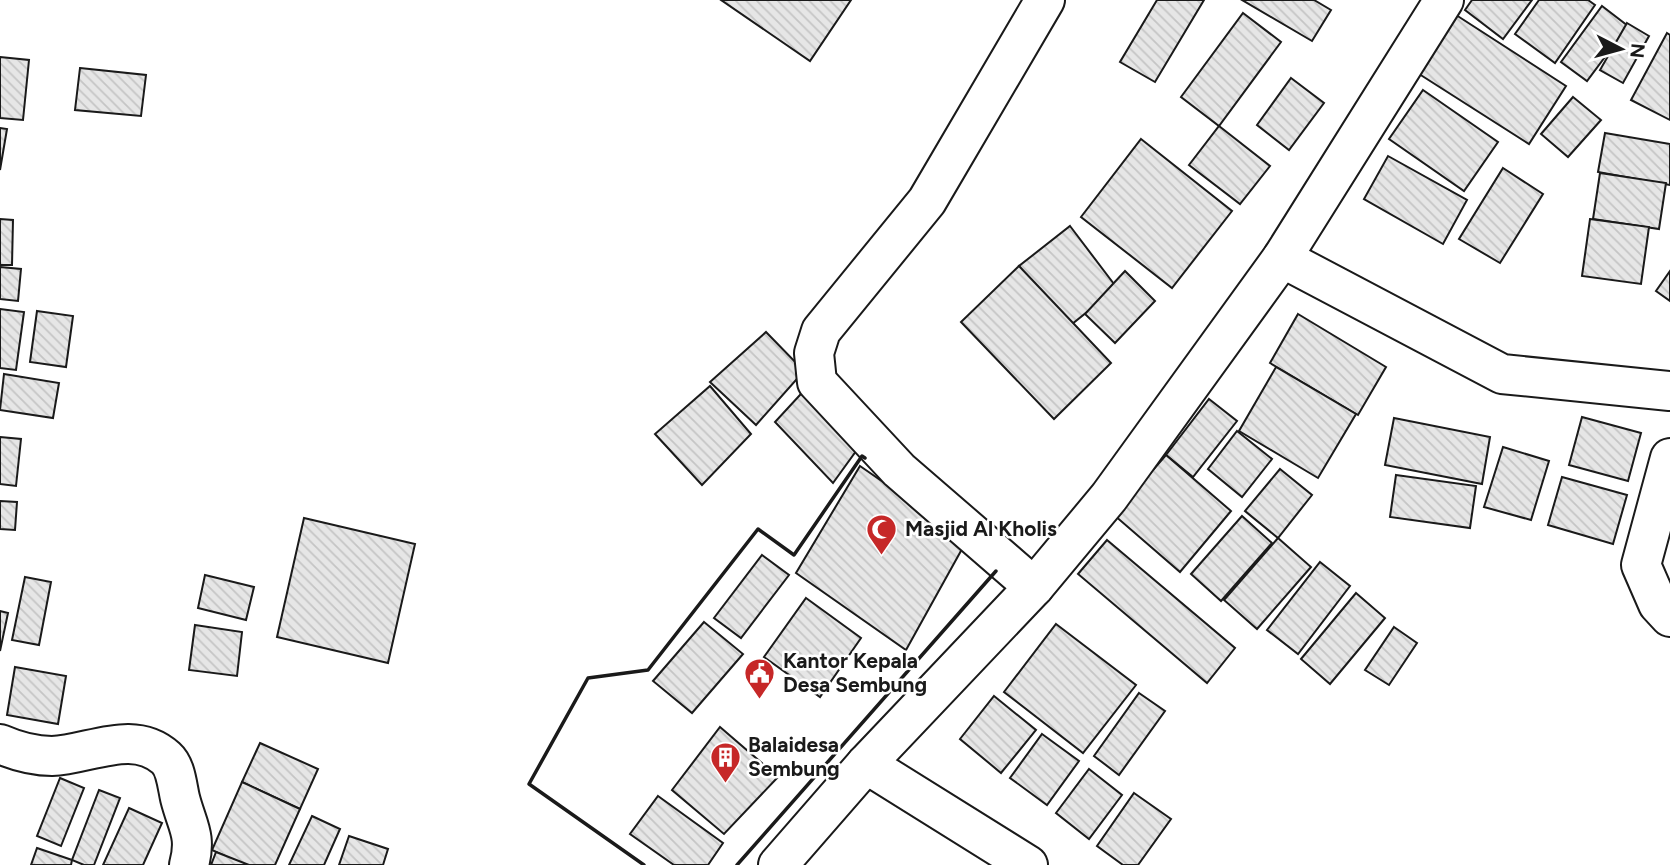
<svg xmlns="http://www.w3.org/2000/svg" width="1670" height="865" font-family="Figtree,sans-serif">
	<defs>
		<pattern id="building-back-hatch" width="6" height="6" patternUnits="userSpaceOnUse" patternTransform="scale(1.75)"><rect width="6" height="6" fill="#e6e6e6"/><path d="M-1 5l2 2M0 0l6 6M5-1l2 2" fill="none" stroke="#c5c5c5"/></pattern>
	</defs>
	<rect width="100%" height="100%" fill="#fff"/>
	<!-- building -->
	<g fill="url(#building-back-hatch)" stroke="#1a1a1a" stroke-width="2">
		<polygon points="721,0 851,0 810,61"/>
		<polygon points="1157,0 1204,0 1155,82 1120,62"/>
		<polygon points="1242,0 1314,0 1331,10 1312,41"/>
		<polygon points="1472,0 1532,0 1503,39 1465,10"/>
		<polygon points="1539,0 1588,0 1595,5 1555,63 1515,34"/>
		<polygon points="1602,6 1628,26 1587,81 1561,62"/>
		<polygon points="1243,13 1281,42 1219,126 1181,97"/>
		<polygon points="1453,13 1566,86 1529,144 1416,72"/>
		<polygon points="1627,23 1649,36 1623,83 1600,70"/>
		<polygon points="1667,33 1670,35 1670,120 1631,100"/>
		<polygon points="0,57 29,60 23,120 0,118"/>
		<polygon points="80,68 146,75 141,116 75,110"/>
		<polygon points="1291,78 1324,103 1289,150 1257,125"/>
		<polygon points="1423,90 1498,142 1464,191 1389,139"/>
		<polygon points="1573,97 1601,120 1568,157 1541,134"/>
		<polygon points="1219,126 1270,166 1240,204 1189,165"/>
		<polygon points="0,128 7,129 0,170"/>
		<polygon points="1605,133 1670,144 1670,185 1598,172"/>
		<polygon points="1141,139 1232,211 1172,288 1081,217"/>
		<polygon points="1388,156 1467,200 1443,244 1364,199"/>
		<polygon points="1503,168 1543,194 1500,263 1459,239"/>
		<polygon points="1600,173 1666,183 1659,229 1593,219"/>
		<polygon points="0,219 13,220 12,265 0,265"/>
		<polygon points="1590,219 1649,227 1641,284 1582,276"/>
		<polygon points="1070,226 1117,288 1067,328 1019,266"/>
		<polygon points="1019,266 1111,363 1054,419 961,322"/>
		<polygon points="0,267 21,269 18,301 0,299"/>
		<polygon points="1125,271 1155,301 1115,343 1085,314"/>
		<polygon points="1670,271 1670,301 1656,291"/>
		<polygon points="0,309 24,312 16,370 0,368"/>
		<polygon points="37,311 73,316 66,367 30,362"/>
		<polygon points="1298,314 1386,367 1358,415 1270,363"/>
		<polygon points="766,332 804,371 756,425 710,382"/>
		<polygon points="1276,367 1356,414 1318,478 1239,431"/>
		<polygon points="4,374 59,383 53,418 0,410"/>
		<polygon points="811,383 864,440 833,483 775,422"/>
		<polygon points="710,386 751,434 702,485 655,434"/>
		<polygon points="1209,399 1237,421 1193,477 1166,455"/>
		<polygon points="1582,417 1641,433 1628,481 1569,465"/>
		<polygon points="1394,418 1490,437 1482,484 1385,465"/>
		<polygon points="1237,431 1272,459 1242,497 1208,469"/>
		<polygon points="0,437 21,439 16,486 0,484"/>
		<polygon points="1503,447 1549,461 1531,520 1484,507"/>
		<polygon points="1166,455 1231,511 1180,572 1114,515"/>
		<polygon points="860,466 967,540 906,650 796,573"/>
		<polygon points="1280,469 1312,495 1278,538 1245,511"/>
		<polygon points="1396,475 1476,486 1470,528 1390,517"/>
		<polygon points="1562,477 1627,495 1613,544 1548,525"/>
		<polygon points="0,501 17,502 15,530 0,529"/>
		<polygon points="1242,516 1272,543 1221,601 1191,574"/>
		<polygon points="304,518 415,544 388,663 277,637"/>
		<polygon points="1278,538 1311,567 1257,629 1224,600"/>
		<polygon points="1107,540 1235,648 1207,683 1078,574"/>
		<polygon points="762,555 789,575 741,638 714,618"/>
		<polygon points="1320,562 1350,586 1298,654 1267,630"/>
		<polygon points="205,575 254,587 246,620 198,608"/>
		<polygon points="25,577 51,582 39,645 12,640"/>
		<polygon points="1356,593 1385,618 1330,684 1301,659"/>
		<polygon points="806,598 861,638 820,697 764,657"/>
		<polygon points="0,611 8,613 0,651"/>
		<polygon points="704,622 743,654 692,713 653,681"/>
		<polygon points="1056,624 1136,685 1083,753 1004,692"/>
		<polygon points="195,625 242,632 237,676 189,670"/>
		<polygon points="1394,627 1417,643 1389,685 1365,670"/>
		<polygon points="15,667 66,676 58,724 7,715"/>
		<polygon points="1139,693 1165,711 1119,775 1094,756"/>
		<polygon points="994,696 1036,730 1001,773 960,739"/>
		<polygon points="720,727 778,777 724,834 672,790"/>
		<polygon points="1042,734 1079,761 1047,805 1010,778"/>
		<polygon points="260,743 318,769 300,809 242,782"/>
		<polygon points="1089,769 1122,795 1089,839 1056,813"/>
		<polygon points="60,778 84,788 61,846 37,836"/>
		<polygon points="242,782 300,809 275,865 244,865 212,850"/>
		<polygon points="99,790 120,798 94,865 84,865 72,860"/>
		<polygon points="1134,793 1171,819 1138,865 1123,865 1097,846"/>
		<polygon points="658,796 723,843 708,865 674,865 630,834"/>
		<polygon points="129,808 162,823 143,865 103,865"/>
		<polygon points="312,816 340,829 324,865 289,865"/>
		<polygon points="349,836 388,849 383,865 339,865"/>
		<polygon points="37,848 72,860 71,865 31,865"/>
		<polygon points="216,852 249,865 211,865"/>
	</g>
	<g fill="none" stroke-linecap="round" stroke-linejoin="round">
		<defs>
			<g id="minor">
				<polyline points="1670,458 1641,565 1658,604 1670,617"/>
				<polyline points="1034,587 899,470 817,382 814,353 821,331 927,201 1045,0"/>
				<path d="M0,744C16,751 34,756 52,756C89,755 133,728 166,758C176,767 177,785 180,798C187,826 197,835 189,865"/>
				<polyline points="866,764 1028,865"/>
			</g>
			<polyline id="tertiary" points="1282,258 1502,374 1670,391"/>
			<polyline id="secondary" points="778,865 866,764 1034,587 1109,497 1282,258 1444,0"/>
		</defs>
		<!-- minor casing -->
		<use href="#minor" stroke="#1a1a1a" stroke-width="42"/>
		<!-- tertiary casing -->
		<use href="#tertiary" stroke="#1a1a1a" stroke-width="42"/>
		<!-- secondary casing -->
		<use href="#secondary" stroke="#1a1a1a" stroke-width="42"/>
		<!-- minor -->
		<use href="#minor" stroke="#fff" stroke-width="38"/>
		<!-- tertiary -->
		<use href="#tertiary" stroke="#fff" stroke-width="38"/>
		<!-- secondary -->
		<use href="#secondary" stroke="#fff" stroke-width="38"/>
		<!-- wall -->
		<g stroke="#1a1a1a" stroke-width="3.5">
			<polyline points="644,865 529,784 588,678 648,670 758,529 794,555 862,456 865,458"/>
			<polyline points="737,865 996,571"/>
		</g>
	</g>
	<!-- icons -->
	<defs>
		<symbol id="mosque-pin" viewBox="-11 -11 22 30"><path d="M0 17L-7.5 6A9.5 9.5 0 1 1 7.5 6Z" fill="#c62828" stroke="#fff"/><path d="M3.5-4.9A6 6 0 1 0 3.5 4.9A5 5 0 1 1 3.5-4.9Z" fill="#fff"/></symbol>
		<symbol id="civic-pin" viewBox="-11 -11 22 30"><path d="M0 17L-7.5 6A9.5 9.5 0 1 1 7.5 6Z" fill="#c62828" stroke="#fff"/><path d="M-.6-6.5H3V-4.5H.6V-3L4-1V1h2V6H-6V1h2V-1L-.6-3ZM-1.2 2.5V6h2.4V2.5Z" fill="#fff"/></symbol>
		<symbol id="building-pin" viewBox="-11 -11 22 30"><path d="M0 17L-7.5 6A9.5 9.5 0 1 1 7.5 6Z" fill="#c62828" stroke="#fff"/><path d="M-4-6H4V6H1V3H-1V6H-4ZM-2.5-4.3h1.7v1.8h-1.7ZM.8-4.3h1.7v1.8H.8ZM-2.5-1h1.7V.8h-1.7ZM.8-1h1.7V.8H.8Z" fill="#fff"/></symbol>
	</defs>
	<g fill-rule="evenodd">
		<use href="#mosque-pin" x="864" y="512" width="35" height="47"/>
		<use href="#civic-pin" x="742" y="656" width="35" height="47"/>
		<use href="#building-pin" x="708" y="740" width="35" height="47"/>
	</g>
	<g text-anchor="middle" stroke-width="5" stroke-linejoin="round" paint-order="stroke">
		<!-- poi labels -->
		<g font-size="21" font-weight="bold" fill="#1a1a1a" stroke="#fff" text-anchor="start">
			<text x="905" y="536">Masjid Al Kholis</text>
			<text x="783" y="668">Kantor Kepala<tspan x="783" dy="24">Desa Sembung</tspan></text>
			<text x="748" y="752">Balaidesa<tspan x="748" dy="24">Sembung</tspan></text>
		</g>
	</g>
	<!-- north arrow -->
	<g transform="translate(1621 49) rotate(96)" stroke="#ffffff" stroke-width="5" paint-order="stroke">
	<path d="M0-5L12 26L0 18L-12 26Z" fill="#1a1a1a"/>
	<text y="-10" font-size="19" font-weight="bold" text-anchor="middle" fill="#1a1a1a">N</text>
	</g>
</svg>
